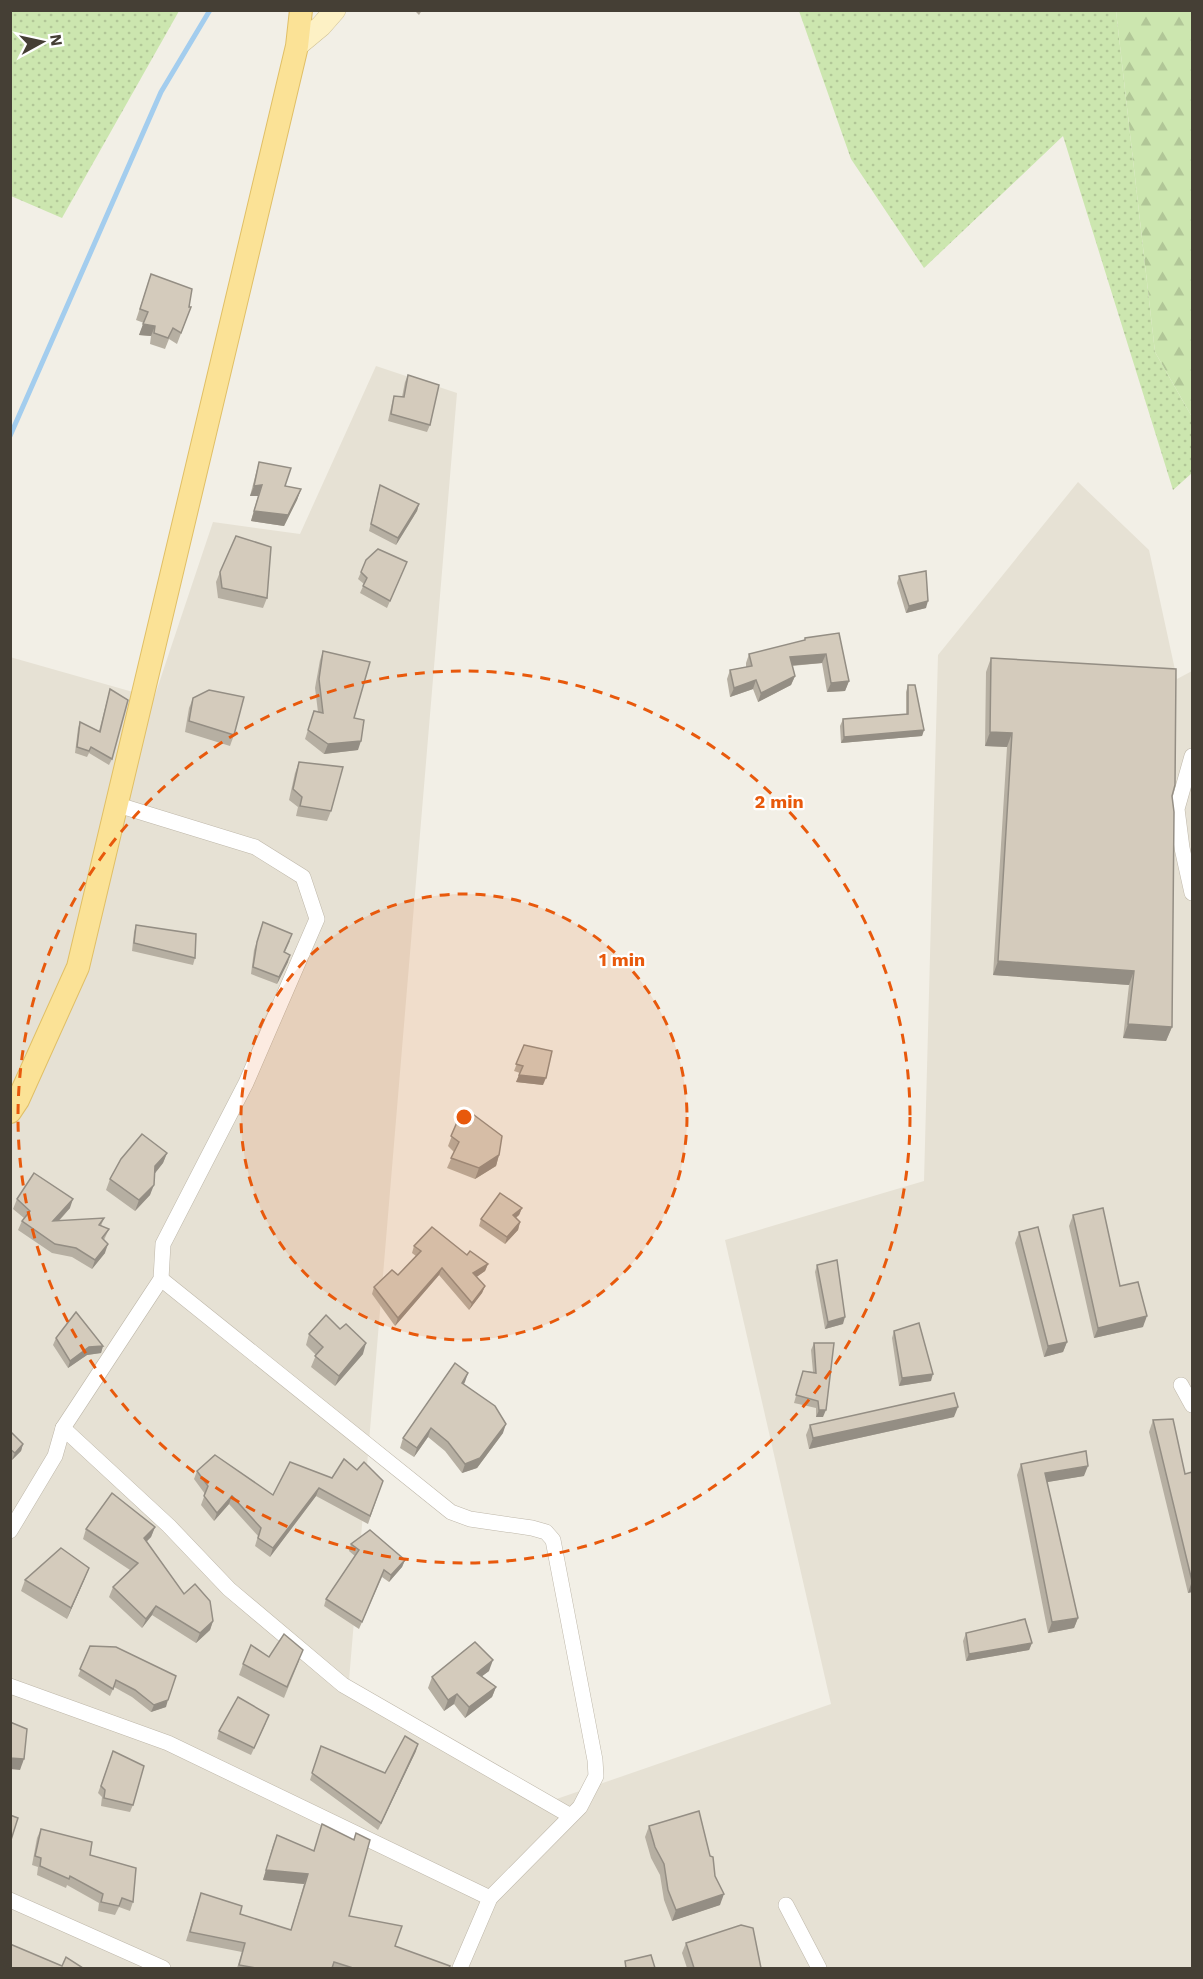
<svg xmlns="http://www.w3.org/2000/svg" width="1203" height="1979" font-family="'Work Sans',sans-serif">
	<defs>
		<pattern id="grass-dots" width="8" height="8" patternUnits="userSpaceOnUse" patternTransform="scale(1.5)"><rect width="8" height="8" fill="#cce6af"/><path d="M2 2h.1M6 6h.1" fill="none" stroke="#b1c697" stroke-width="1.8" stroke-linecap="round"/></pattern>
		<pattern id="forest-firs" width="22" height="20" patternUnits="userSpaceOnUse" patternTransform="scale(1.5)"><rect width="22" height="20" fill="#cce6af"/><path d="M5 1l3.5 6h-7zM16 11l3.5 6h-7z" fill="#b1c697"/></pattern>
	</defs>
	<rect width="100%" height="100%" fill="#f2efe6"/>
	<!-- residential -->
	<polygon fill="#e6e1d4" points="376,366 457,393 348,1692 545,1803 831,1704 725,1240 924,1181 938,655 1078,482 1149,550 1177,679 1192,671 1192,1968 11,1968 10,657 154,698 213,522 300,534"/>
	<!-- grass -->
	<g fill="url(#grass-dots)">
		<polygon points="11,10 179,11 62,218 11,196"/>
		<polygon points="799,11 1116,11 1155,352 1192,417 1192,473 1173,490 1063,136 924,268 851,159"/>
	</g>
	<!-- forest -->
	<polygon fill="url(#forest-firs)" points="1116,11 1192,11 1192,417 1155,352"/>
	<g fill="none" stroke-linecap="round" stroke-linejoin="round">
		<!-- stream -->
		<polyline stroke="#a3cdee" stroke-width="5" points="10,436 161,92 210,10"/>
		<defs>
			<g id="minor">
				<polyline points="1192,756 1177,809 1182,848 1192,893"/>
				<polyline points="161,1279 451,1512 470,1519 532,1528 546,1532 553,1540 595,1760 596,1776 580,1807 490,1898 460,1968"/>
				<polyline points="1181,1385 1192,1405"/>
				<polyline points="63,1428 169,1526 229,1589 343,1685 569,1815"/>
				<polyline points="10,1531 55,1456 63,1428 161,1279 163,1244 246,1083 317,919 303,877 255,847 118,805"/>
				<polyline points="10,1686 168,1743 490,1898"/>
				<polyline points="10,1900 163,1968"/>
				<polyline points="786,1905 819,1968"/>
			</g>
			<polyline id="secondary" points="297,46 321,26 335,10"/>
			<polyline id="primary" points="10,1112 18,1100 78,967 297,46 301,10"/>
		</defs>
		<!-- minor casing -->
		<use href="#minor" stroke="#beb7a9" stroke-width="16"/>
		<!-- secondary casing -->
		<use href="#secondary" stroke="#d1c397" stroke-width="22"/>
		<!-- primary casing -->
		<use href="#primary" stroke="#e0bf66" stroke-width="24"/>
		<!-- minor -->
		<use href="#minor" stroke="#fff" stroke-width="15"/>
		<!-- secondary -->
		<use href="#secondary" stroke="#fdf1c5" stroke-width="21"/>
		<!-- primary -->
		<use href="#primary" stroke="#fbe296" stroke-width="22"/>
	</g>
	<!-- wall -->
	<g fill="#b6afa2">
		<polygon points="414,10 422,10 419,15"/>
		<polygon points="151,274 189,307 191,307 177,344 169,339 165,349 150,344 151,336 139,335 144,323 136,320"/>
		<polygon points="408,375 430,425 427,432 388,421 392,403 394,396 402,397 405,382"/>
		<polygon points="259,462 285,486 301,489 297,500 284,526 251,521 258,496 250,496 256,473"/>
		<polygon points="380,485 419,504 417,511 396,545 369,531 378,492"/>
		<polygon points="404,569 387,608 360,593 364,584 358,579 361,572"/>
		<polygon points="220,572 267,598 263,608 218,598 216,582"/>
		<polygon points="899,576 926,608 906,613 897,583"/>
		<polygon points="839,633 849,681 845,691 827,692 822,663 792,666 795,676 791,685 758,702 753,689 730,697 727,679 730,670 746,667 746,663 749,654 804,641 805,638"/>
		<polygon points="323,651 354,718 358,750 324,754 305,739 314,711 318,712 315,688 320,660"/>
		<polygon points="991,658 1172,796 1172,1027 1166,1041 1123,1038 1129,985 993,975 1007,747 985,746 986,672"/>
		<polygon points="908,685 924,730 922,736 841,743 840,726 843,719 906,715 906,692"/>
		<polygon points="110,689 112,759 109,765 89,753 87,757 75,753 78,728 80,722 99,731"/>
		<polygon points="193,698 234,735 230,746 185,732 189,708"/>
		<polygon points="299,762 331,811 327,821 296,816 298,807 289,800 295,773"/>
		<polygon points="136,925 195,958 193,965 132,951 134,932"/>
		<polygon points="261,929 290,941 285,952 288,962 277,984 251,974 254,950"/>
		<polygon points="524,1045 543,1085 516,1082 520,1073 514,1071"/>
		<polygon points="458,1120 499,1155 496,1166 475,1179 447,1168 454,1152 448,1146"/>
		<polygon points="167,1153 163,1163 155,1173 150,1195 135,1211 106,1190 110,1179"/>
		<polygon points="17,1199 70,1208 59,1221 104,1218 101,1226 109,1229 104,1240 105,1253 92,1269 72,1257 52,1253 18,1230 22,1221 24,1218 13,1209"/>
		<polygon points="522,1208 519,1215 516,1218 520,1222 518,1230 505,1244 479,1226 481,1219"/>
		<polygon points="1073,1215 1120,1286 1143,1327 1094,1338 1069,1226"/>
		<polygon points="1019,1232 1067,1342 1063,1352 1044,1357 1015,1243"/>
		<polygon points="414,1246 467,1255 488,1264 485,1271 476,1277 485,1286 482,1293 469,1310 439,1275 395,1326 372,1294 374,1287 398,1275 416,1256 412,1253"/>
		<polygon points="817,1265 843,1324 825,1329 815,1272"/>
		<polygon points="894,1331 931,1381 899,1386 892,1338"/>
		<polygon points="309,1334 363,1354 335,1386 311,1367 316,1355 306,1345"/>
		<polygon points="56,1338 103,1346 101,1353 87,1355 68,1368 53,1345"/>
		<polygon points="814,1343 823,1417 816,1417 816,1408 794,1403 803,1371 813,1372 811,1350"/>
		<polygon points="465,1382 464,1384 503,1433 477,1468 462,1473 445,1451 428,1437 414,1457 400,1448 403,1438"/>
		<polygon points="954,1417 809,1449 806,1435 810,1425"/>
		<polygon points="1153,1420 1185,1474 1192,1472 1192,1592 1188,1593 1149,1432"/>
		<polygon points="10,1431 23,1444 21,1451 12,1460 10,1458"/>
		<polygon points="1021,1464 1084,1476 1047,1482 1078,1618 1074,1628 1048,1633 1017,1475"/>
		<polygon points="357,1470 383,1481 368,1524 316,1496 270,1557 255,1546 258,1536 229,1504 214,1521 201,1505 205,1494 194,1479 197,1471 273,1495"/>
		<polygon points="155,1527 151,1537 146,1542 184,1594 213,1621 210,1630 196,1643 152,1615 142,1628 109,1597 113,1587 130,1570 83,1539 86,1529"/>
		<polygon points="351,1544 405,1560 402,1567 389,1582 382,1577 359,1629 324,1606 326,1599 355,1556 349,1551"/>
		<polygon points="85,1578 67,1619 21,1591 25,1580"/>
		<polygon points="966,1633 1032,1643 1029,1650 966,1661 963,1641"/>
		<polygon points="90,1646 166,1707 151,1712 132,1697 114,1687 110,1696 78,1676"/>
		<polygon points="269,1657 299,1661 284,1698 239,1675 243,1664"/>
		<polygon points="489,1671 482,1676 496,1687 492,1697 465,1718 454,1704 444,1711 428,1688 432,1677"/>
		<polygon points="266,1723 251,1755 217,1739 219,1731"/>
		<polygon points="321,1746 385,1773 416,1751 378,1830 310,1780"/>
		<polygon points="113,1751 133,1805 130,1812 101,1806 102,1797 98,1793"/>
		<polygon points="322,1824 353,1840 356,1833 349,1916 395,1946 449,1968 237,1968 242,1952 186,1941 201,1893 240,1914 291,1930 304,1884 263,1880 273,1845 277,1835 314,1851"/>
		<polygon points="649,1826 715,1876 720,1905 672,1921 664,1900 660,1875 651,1858 645,1837"/>
		<polygon points="41,1829 90,1855 133,1902 130,1911 119,1907 115,1915 98,1911 99,1903 67,1885 66,1888 37,1875 38,1867 32,1865 37,1838"/>
		<polygon points="686,1943 761,1968 687,1968 682,1953"/>
	</g>
	<!-- shaded-wall -->
	<g fill="#948e84">
		<polygon points="143,324 155,326 151,336 139,335"/>
		<polygon points="262,485 258,496 250,496 254,486"/>
		<polygon points="301,489 297,500 284,526 251,521 254,511"/>
		<polygon points="419,504 417,511 396,545 398,538"/>
		<polygon points="928,601 926,608 906,613 909,606"/>
		<polygon points="826,654 822,663 786,666 790,657"/>
		<polygon points="795,676 791,685 758,702 761,693"/>
		<polygon points="756,680 753,689 730,697 734,688"/>
		<polygon points="849,681 845,691 827,692 831,683"/>
		<polygon points="924,730 922,736 841,743 844,737"/>
		<polygon points="990,732 1012,733 1007,747 985,746"/>
		<polygon points="361,741 358,750 324,754 328,744"/>
		<polygon points="290,955 288,962 277,984 279,977"/>
		<polygon points="998,961 1134,971 1129,985 993,975"/>
		<polygon points="1128,1024 1172,1027 1166,1041 1123,1038"/>
		<polygon points="519,1075 546,1078 543,1085 516,1082"/>
		<polygon points="167,1153 163,1163 152,1177 155,1166"/>
		<polygon points="499,1155 496,1166 475,1179 479,1168"/>
		<polygon points="154,1185 150,1195 135,1211 139,1200"/>
		<polygon points="73,1199 70,1208 50,1230 53,1221"/>
		<polygon points="522,1208 519,1215 510,1222 513,1215"/>
		<polygon points="520,1222 518,1230 505,1244 507,1237"/>
		<polygon points="108,1244 105,1253 92,1269 95,1260"/>
		<polygon points="488,1264 485,1271 471,1281 473,1273"/>
		<polygon points="442,1268 439,1275 395,1326 398,1318"/>
		<polygon points="485,1286 482,1293 469,1310 472,1303"/>
		<polygon points="1147,1316 1143,1327 1094,1338 1098,1328"/>
		<polygon points="845,1317 843,1324 825,1329 828,1322"/>
		<polygon points="1067,1342 1063,1352 1044,1357 1048,1346"/>
		<polygon points="366,1343 363,1354 335,1386 339,1376"/>
		<polygon points="103,1346 101,1353 87,1355 68,1368 70,1361 89,1347"/>
		<polygon points="468,1373 465,1382 458,1392 462,1383"/>
		<polygon points="933,1374 931,1381 899,1386 902,1378"/>
		<polygon points="958,1407 954,1417 809,1449 813,1438"/>
		<polygon points="819,1410 826,1410 823,1417 816,1417"/>
		<polygon points="506,1424 503,1433 477,1468 462,1473 465,1464"/>
		<polygon points="431,1428 428,1437 414,1457 417,1448"/>
		<polygon points="23,1444 21,1451 12,1460 15,1453"/>
		<polygon points="1088,1466 1084,1476 1042,1483 1045,1473"/>
		<polygon points="319,1488 316,1496 270,1557 273,1548"/>
		<polygon points="232,1496 229,1504 214,1521 217,1513"/>
		<polygon points="155,1527 151,1537 140,1548 144,1538"/>
		<polygon points="405,1560 402,1567 389,1582 391,1575"/>
		<polygon points="89,1568 85,1578 67,1619 71,1608"/>
		<polygon points="1192,1581 1192,1592 1188,1593"/>
		<polygon points="156,1606 152,1615 142,1628 146,1619"/>
		<polygon points="1078,1618 1074,1628 1048,1633 1052,1622"/>
		<polygon points="213,1621 210,1630 196,1643 200,1633"/>
		<polygon points="1032,1643 1029,1650 966,1661 969,1654"/>
		<polygon points="493,1660 489,1671 473,1683 477,1673"/>
		<polygon points="496,1687 492,1697 465,1718 469,1707"/>
		<polygon points="457,1694 454,1704 444,1711 448,1700"/>
		<polygon points="168,1700 166,1707 151,1712 154,1705"/>
		<polygon points="418,1744 416,1751 378,1830 381,1823"/>
		<polygon points="10,1758 24,1759 20,1770 10,1769"/>
		<polygon points="266,1870 308,1874 304,1884 263,1880"/>
		<polygon points="724,1894 720,1905 672,1921 676,1910"/>
	</g>
	<!-- building -->
	<g fill="#d4cbbc" stroke="#948e84" stroke-width="1.5">
		<polygon points="151,274 192,289 189,307 191,307 181,333 173,328 168,338 154,333 155,326 143,324 148,312 140,309"/>
		<polygon points="408,375 439,385 430,425 391,414 394,396 404,397"/>
		<polygon points="259,462 291,468 285,486 301,489 288,515 254,511 262,485 254,486"/>
		<polygon points="380,485 419,504 398,538 371,524"/>
		<polygon points="236,536 271,547 267,598 222,588 220,572"/>
		<polygon points="378,549 407,562 390,601 363,586 367,578 361,572 366,560"/>
		<polygon points="926,571 928,601 909,606 899,576"/>
		<polygon points="839,633 849,681 831,683 826,654 790,657 795,676 761,693 756,680 734,688 730,670 752,666 749,654 805,640 805,638"/>
		<polygon points="323,651 370,662 354,718 364,720 361,741 328,744 308,730 314,711 323,713 319,679"/>
		<polygon points="991,658 1176,669 1175,785 1172,796 1174,812 1172,1027 1128,1024 1134,971 998,961 1012,733 990,732"/>
		<polygon points="908,685 915,685 924,730 844,737 843,719 908,714"/>
		<polygon points="110,689 128,700 112,759 91,747 89,751 77,747 80,722 100,732"/>
		<polygon points="209,690 244,697 234,735 189,721 193,698"/>
		<polygon points="299,762 343,767 331,811 300,806 302,797 293,789"/>
		<polygon points="263,922 292,934 284,952 290,955 279,977 253,967 257,942"/>
		<polygon points="136,925 196,934 195,958 134,943"/>
		<polygon points="524,1045 552,1051 546,1078 519,1075 523,1066 516,1064"/>
		<polygon points="470,1112 502,1136 499,1155 479,1168 451,1158 459,1142 451,1136 458,1120 465,1122"/>
		<polygon points="142,1134 167,1153 155,1166 154,1185 139,1200 110,1179 121,1159"/>
		<polygon points="34,1173 73,1199 53,1221 104,1218 99,1225 109,1229 102,1238 108,1244 95,1260 76,1248 55,1244 22,1221 30,1211 17,1199"/>
		<polygon points="500,1193 522,1208 513,1215 520,1222 507,1237 481,1219"/>
		<polygon points="1103,1208 1120,1286 1138,1282 1147,1316 1098,1328 1073,1215"/>
		<polygon points="432,1227 467,1255 470,1251 488,1264 473,1273 485,1286 472,1303 442,1268 398,1318 374,1287 392,1270 398,1275 421,1251 414,1246"/>
		<polygon points="1038,1227 1067,1342 1048,1346 1019,1232"/>
		<polygon points="837,1260 845,1317 828,1322 817,1265"/>
		<polygon points="76,1312 103,1346 89,1347 70,1361 56,1338"/>
		<polygon points="326,1315 340,1329 346,1324 366,1343 339,1376 315,1356 323,1347 309,1334"/>
		<polygon points="919,1323 933,1374 902,1378 894,1331"/>
		<polygon points="814,1343 834,1343 826,1410 819,1410 818,1401 796,1395 803,1371 816,1373"/>
		<polygon points="455,1363 468,1373 462,1383 495,1406 506,1424 480,1458 465,1464 448,1442 431,1428 417,1448 403,1438"/>
		<polygon points="954,1393 958,1407 813,1438 810,1425"/>
		<polygon points="1173,1419 1185,1474 1192,1472 1192,1581 1153,1420"/>
		<polygon points="10,1431 23,1444 15,1453 10,1449"/>
		<polygon points="1086,1451 1088,1466 1045,1473 1078,1618 1052,1622 1021,1464"/>
		<polygon points="215,1455 273,1495 290,1462 332,1478 344,1459 357,1470 364,1462 383,1481 370,1516 319,1488 273,1548 258,1538 261,1528 232,1496 217,1513 204,1496 208,1486 197,1471"/>
		<polygon points="112,1493 155,1527 144,1538 184,1594 195,1584 210,1601 213,1621 200,1633 156,1606 146,1619 113,1587 138,1563 86,1529"/>
		<polygon points="370,1530 405,1560 391,1575 384,1570 362,1622 326,1599 359,1550 351,1544"/>
		<polygon points="61,1548 89,1568 71,1608 25,1580"/>
		<polygon points="1025,1619 1032,1643 969,1654 966,1633"/>
		<polygon points="284,1634 303,1650 287,1687 243,1664 251,1645 269,1657"/>
		<polygon points="475,1642 493,1660 477,1673 496,1687 469,1707 457,1694 448,1700 432,1677"/>
		<polygon points="90,1646 116,1647 176,1676 168,1700 154,1705 135,1690 116,1680 113,1689 80,1669"/>
		<polygon points="238,1697 269,1715 254,1748 219,1731"/>
		<polygon points="10,1722 27,1729 24,1759 10,1758"/>
		<polygon points="405,1736 418,1744 381,1823 312,1773 321,1746 385,1773"/>
		<polygon points="113,1751 144,1766 133,1805 104,1798 105,1790 101,1786"/>
		<polygon points="699,1811 710,1856 713,1857 715,1876 724,1894 676,1910 668,1890 664,1864 655,1847 649,1826"/>
		<polygon points="10,1815 18,1818 10,1843"/>
		<polygon points="322,1824 354,1840 356,1833 370,1840 349,1916 402,1926 395,1946 450,1966 449,1968 353,1968 334,1962 332,1968 256,1968 239,1965 245,1943 190,1932 201,1893 242,1906 240,1914 291,1930 308,1874 266,1870 277,1835 314,1851"/>
		<polygon points="41,1829 92,1842 90,1855 136,1868 133,1902 122,1898 119,1906 101,1902 103,1894 70,1876 69,1879 40,1866 41,1858 35,1856"/>
		<polygon points="741,1925 753,1928 761,1968 694,1968 686,1943"/>
		<polygon points="10,1944 62,1966 66,1957 83,1968 10,1968"/>
		<polygon points="651,1955 655,1968 626,1968 625,1961"/>
	</g>
	<!-- distance rings -->
	<circle cx="464" cy="1117" r="223" fill="#e8590c" fill-opacity=".12"/>
	<g fill="none" stroke="#e8590c" stroke-width="3" stroke-dasharray="10 8">
		<circle cx="464" cy="1117" r="223"/>
		<circle cx="464" cy="1117" r="446"/>
	</g>
	<circle cx="464" cy="1117" r="9" fill="#e8590c" stroke="#fff" stroke-width="3"/>
	<g font-size="18" text-anchor="middle" font-weight="bold" fill="#e8590c" stroke="#fff" stroke-width="4.5" stroke-linejoin="round" paint-order="stroke">
		<text x="779" y="808">2 min</text>
		<text x="622" y="966">1 min</text>
	</g>
	<!-- border -->
	<rect width="1203" height="1979" fill="none" stroke="#453f35" stroke-width="24"/>
	<!-- north arrow -->
	<g transform="translate(42 42) rotate(82)" stroke="#ffffff" stroke-width="4.5" paint-order="stroke">
	<path d="M0-4.5L10 22L0 15L-10 22Z" fill="#453f35"/>
	<text y="-9" font-size="16" font-weight="bold" text-anchor="middle" fill="#453f35">N</text>
	</g>
</svg>
